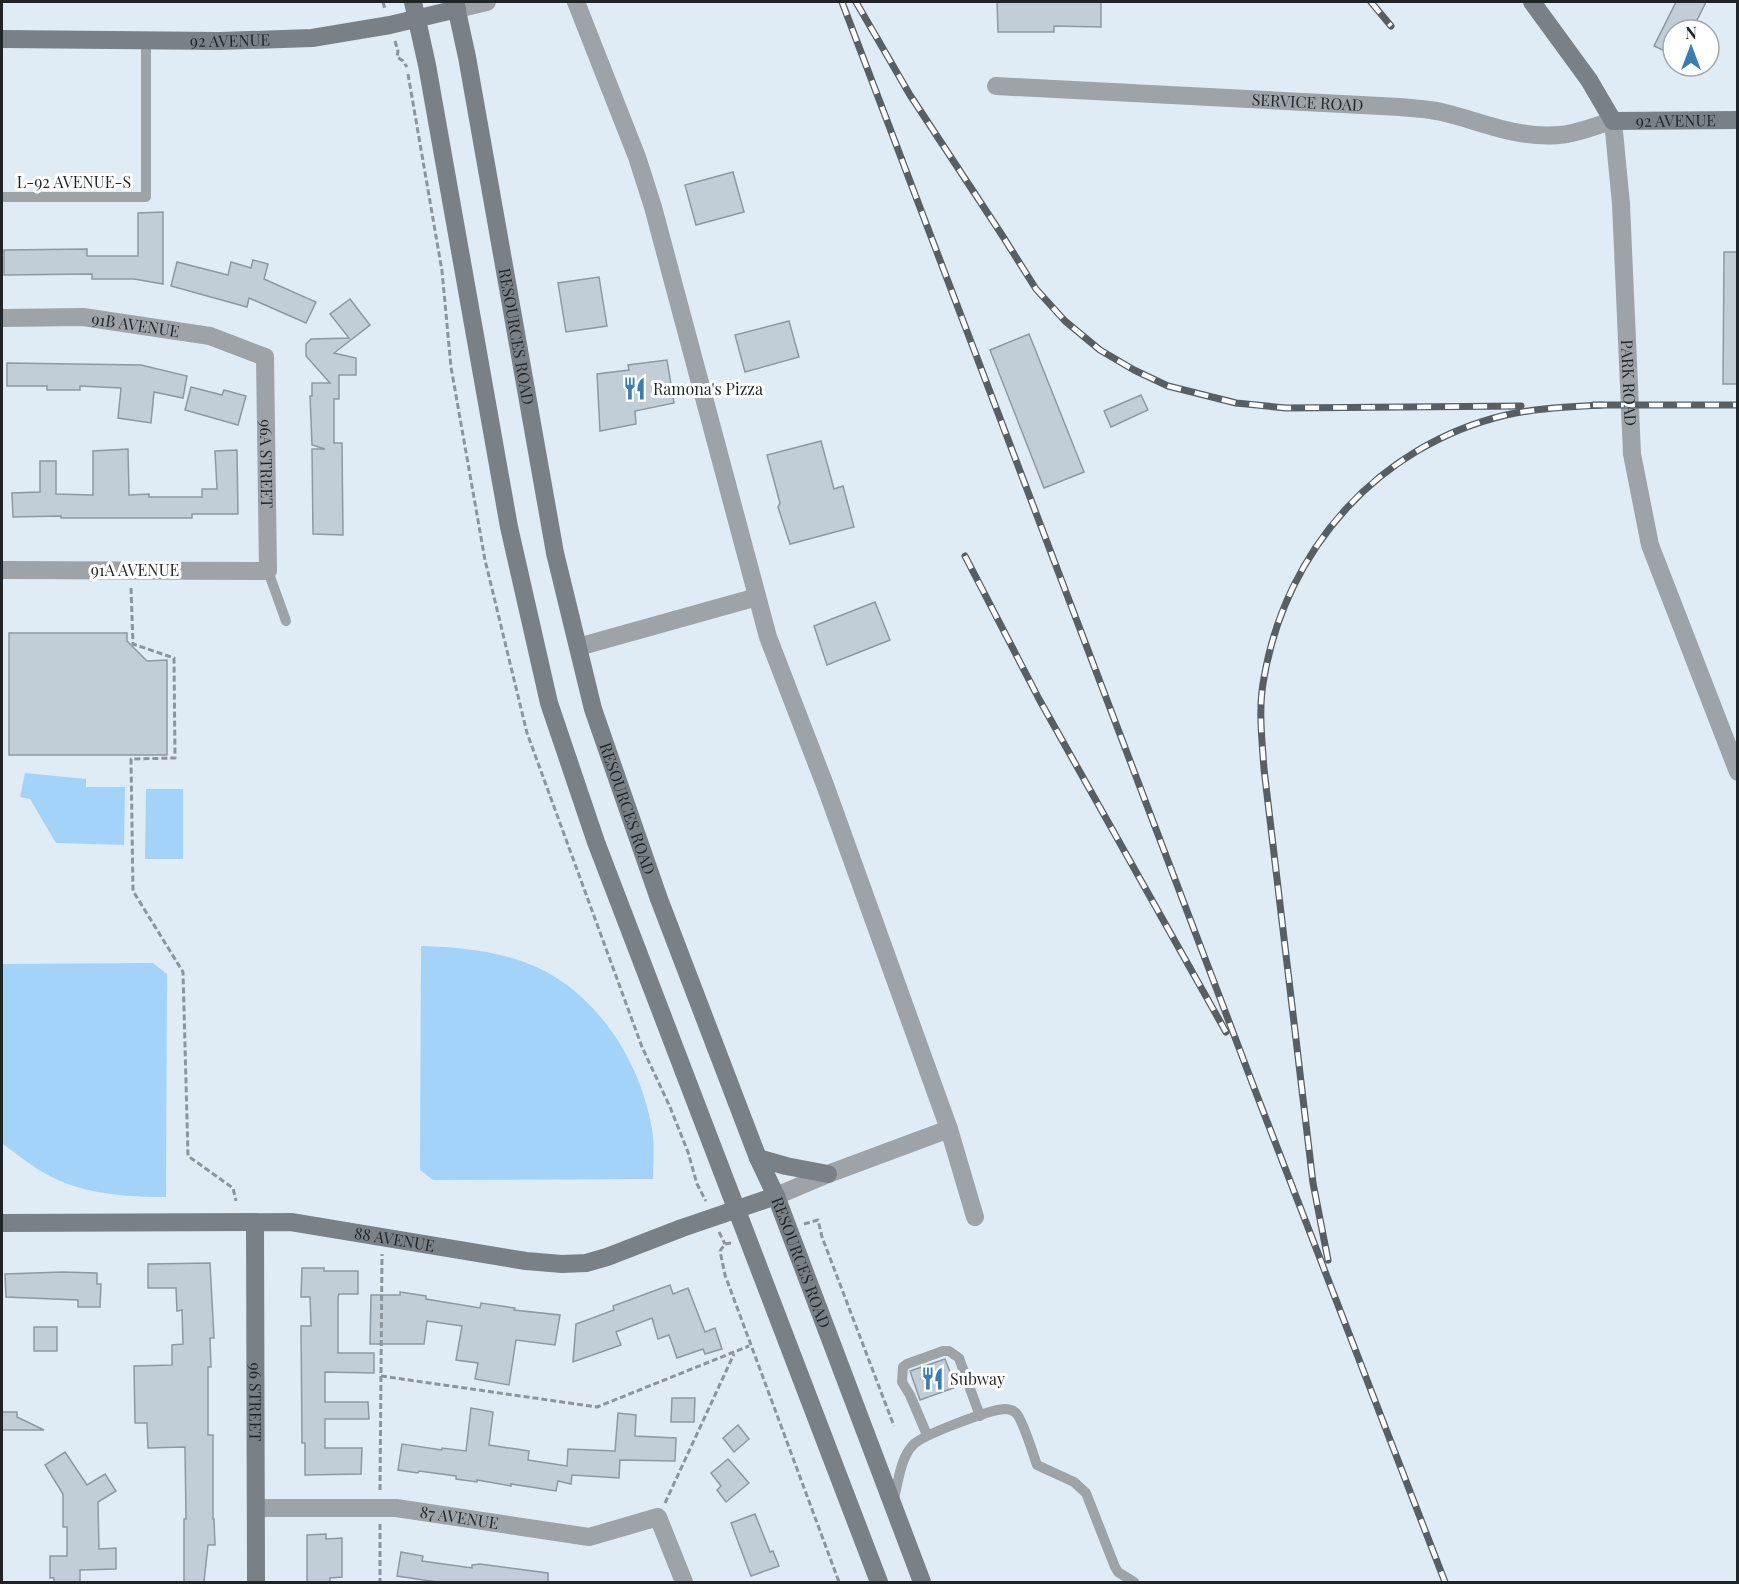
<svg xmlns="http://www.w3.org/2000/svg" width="1739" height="1584" font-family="'Playfair Display',serif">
	<rect width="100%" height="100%" fill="#dfecf6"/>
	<!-- green -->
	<g fill="#a4d3fa">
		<polygon points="25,773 86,779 86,787 125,787 124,845 56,843 30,799 20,797"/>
		<polygon points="146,789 183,789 183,859 145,859"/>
		<path d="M421,946C456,947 490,950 524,962C594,987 640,1059 652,1129C655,1145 653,1163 653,1179L433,1180L420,1170Z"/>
		<path d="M153,963L167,974L166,1197C131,1197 94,1195 60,1181C39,1172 20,1157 2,1143V964Z"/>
	</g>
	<!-- building -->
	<g fill="#c1cdd7" stroke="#8d99a2" stroke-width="1.5">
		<polygon points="997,2 1101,2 1101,27 1054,26 1054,32 998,32"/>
		<polygon points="1676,2 1706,2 1692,30 1673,30 1673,55 1654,46"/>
		<polygon points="733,172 744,212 696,225 685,185"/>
		<polygon points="163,212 163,284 134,279 92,279 92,274 4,275 4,250 87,249 87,256 138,256 138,213"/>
		<polygon points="1724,252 1737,252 1737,384 1723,384"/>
		<polygon points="253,260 268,264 264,279 316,302 306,323 249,298 247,307 171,286 177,262 228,275 231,262 251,268"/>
		<polygon points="599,277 607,326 566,332 558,283"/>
		<polygon points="350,299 370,325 334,353 356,358 356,375 339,375 339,399 334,399 334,443 342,443 343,535 313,534 312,449 325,449 312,445 310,396 312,396 312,383 330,383 306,356 306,344 311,339 349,338 330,314"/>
		<polygon points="789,321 799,357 745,372 735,335"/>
		<polygon points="1029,334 1084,472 1044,488 990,350"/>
		<polygon points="667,360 674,403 635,411 636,424 600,431 597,374 629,370 628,365"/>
		<polygon points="7,363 141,365 187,376 183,398 154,392 151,423 118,418 121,388 80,386 80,390 47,390 47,386 7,386"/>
		<polygon points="191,387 222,395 224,390 246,396 238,425 185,410"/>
		<polygon points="1141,395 1148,410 1111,427 1104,411"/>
		<polygon points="821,441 834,489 843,486 854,527 790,544 778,507 780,503 767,455"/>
		<polygon points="128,449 129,495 149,494 149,497 202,497 202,489 217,489 215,451 237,450 238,514 192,514 192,518 61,518 61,516 13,517 12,493 40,492 40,461 56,461 56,494 93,495 93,451"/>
		<polygon points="875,602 890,640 827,665 814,626"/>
		<polygon points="9,633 127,633 127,641 147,661 167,660 167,755 9,755"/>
		<polygon points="210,1263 214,1338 210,1338 211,1367 208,1367 208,1435 213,1435 213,1519 214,1519 215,1545 208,1545 204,1582 184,1582 184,1519 186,1519 185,1447 148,1448 147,1423 135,1423 134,1366 172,1365 172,1345 183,1344 182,1310 177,1311 176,1288 148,1288 148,1264"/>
		<polygon points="302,1268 324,1268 324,1271 358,1271 358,1294 339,1294 338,1297 338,1353 374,1353 374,1373 325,1372 325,1402 368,1402 369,1419 325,1419 325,1448 362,1448 361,1474 305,1475 305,1443 302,1443 301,1326 311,1326 310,1297 301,1297"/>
		<polygon points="62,1272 97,1273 97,1284 101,1284 100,1307 78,1307 78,1300 6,1297 5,1274"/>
		<polygon points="670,1285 673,1294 688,1288 705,1332 715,1328 722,1349 705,1354 703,1349 677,1358 669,1335 658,1339 652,1318 616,1332 621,1345 573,1362 576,1324 614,1310 613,1306"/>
		<polygon points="400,1292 426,1296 426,1299 480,1308 481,1303 515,1308 514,1310 560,1315 555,1345 516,1340 509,1385 475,1379 478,1363 456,1360 462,1326 427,1321 424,1344 370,1344 371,1295 400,1295"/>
		<rect x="34" y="1327" width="23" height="24"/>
		<polygon points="945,1359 956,1387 920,1400 910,1371"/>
		<polygon points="672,1398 695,1398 694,1422 671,1422"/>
		<polygon points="471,1408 493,1412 489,1445 529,1451 528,1460 567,1466 568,1449 615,1451 618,1413 636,1415 635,1436 676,1438 675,1461 620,1460 619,1478 572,1475 571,1484 558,1481 556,1491 511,1484 511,1486 477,1480 477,1482 456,1479 456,1476 419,1471 418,1473 398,1470 402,1444 442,1450 442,1448 466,1451"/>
		<polygon points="2,1412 17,1412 17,1417 44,1430 2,1430"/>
		<polygon points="738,1425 749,1439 734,1452 723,1438"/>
		<polygon points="65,1452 87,1485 105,1474 116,1491 98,1502 99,1549 116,1548 116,1569 80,1570 80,1582 54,1582 54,1578 50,1578 50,1556 67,1556 67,1527 63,1527 63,1494 45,1465"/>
		<polygon points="728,1459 749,1483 726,1502 717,1490 721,1486 711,1473"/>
		<polygon points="755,1514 770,1552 773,1551 779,1566 751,1576 731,1523"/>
		<polygon points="326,1534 326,1539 342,1538 342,1577 330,1578 330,1582 307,1582 307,1535"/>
		<polygon points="401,1552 423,1556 422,1561 472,1568 472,1565 480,1564 548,1573 548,1582 437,1582 397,1576"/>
	</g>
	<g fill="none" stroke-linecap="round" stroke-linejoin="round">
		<!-- path -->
		<g stroke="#8c959c" stroke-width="3" stroke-dasharray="6 3" stroke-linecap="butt">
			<polyline points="383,2 385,9"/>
			<polyline points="395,41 398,51 397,57 403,61 407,67"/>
			<polyline points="408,74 442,271 451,367 485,560 527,733 642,1047 670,1107 688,1152 697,1184 706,1201"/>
			<polyline points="131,588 133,644 174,658 175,758 131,759 133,891 183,972 188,1156 233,1188 236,1201"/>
			<polyline points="804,1224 818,1220 822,1237 894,1426"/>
			<polyline points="719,1232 725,1244"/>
			<polyline points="731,1243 725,1244 720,1251 725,1275 839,1582"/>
			<polyline points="381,1376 597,1407 749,1346"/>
			<polyline points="380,1490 382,1254"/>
			<polyline points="665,1503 734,1354"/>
			<polyline points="380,1524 380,1582"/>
		</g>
		<!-- lane -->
		<g stroke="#9ea3a7" stroke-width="10">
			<polyline points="2,197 146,197 146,39"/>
			<polyline points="268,571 286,621"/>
			<polyline points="927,1435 910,1395 902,1382 903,1367 907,1364 943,1351 949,1351 959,1358 980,1416"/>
			<path d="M893,1502C898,1485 900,1458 913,1445C922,1435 989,1410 1004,1409C1008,1409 1013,1410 1016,1413C1023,1420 1033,1454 1037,1465L1074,1482L1086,1493L1115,1567L1118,1572L1134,1582"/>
		</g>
		<!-- street -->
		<g stroke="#9ea3a7" stroke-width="18">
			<polyline points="576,2 637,157 653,207 768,637 825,785 949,1129 975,1217"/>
			<polyline points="457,9 487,2"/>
			<path id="s1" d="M996,86L1400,107C1412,108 1425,109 1437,111C1479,120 1516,139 1559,135C1577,134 1596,125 1613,121L1621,204L1632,454L1650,545L1738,772"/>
			<path id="s2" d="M2,318L83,317L210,336L265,357L268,571L2,570"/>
			<polyline points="578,647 757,597"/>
			<polyline points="776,1196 828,1174 949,1129"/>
			<path id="s3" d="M256,1508H396L589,1537L658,1517L684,1582"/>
		</g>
		<!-- secondary -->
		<g stroke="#798187" stroke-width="18">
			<polyline points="413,2 427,65 509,527 549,703 596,842 879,1582"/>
			<path id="s4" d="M455,2L467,57L555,553L593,709L659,899L758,1158L776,1196L922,1582"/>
			<path id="s5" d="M1532,2L1589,80L1613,121L1738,120"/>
			<path id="s6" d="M2,39L220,41L312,38L390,25L457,9"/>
			<polyline points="758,1158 786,1166 828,1174"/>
			<path id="s7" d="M255,1222L256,1582"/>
			<path id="s8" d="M2,1223L291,1222L526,1261L562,1264L586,1263L607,1257L682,1228L776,1196"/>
		</g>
		<defs>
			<g id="rail">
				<polyline points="842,2 1258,1098 1445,1582"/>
				<polyline points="856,2 910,95 1002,235 1036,289 1065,321 1100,350 1134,370 1168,386 1236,403 1286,408 1521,406"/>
				<polyline points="1371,2 1391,26"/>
				<polyline points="1593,405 1738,405"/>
				<polyline points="965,556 1039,699 1226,1032"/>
				<path d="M1328,1260L1313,1183L1264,769C1262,739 1258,708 1264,678C1286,549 1379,445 1506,415C1537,408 1570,407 1602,405"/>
			</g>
		</defs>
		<!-- rail casing -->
		<use href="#rail" stroke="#575f64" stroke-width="7"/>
		<!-- rail -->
		<use href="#rail" stroke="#fff" stroke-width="4.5" stroke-dasharray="14" stroke-linecap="butt"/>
	</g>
	<!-- icons -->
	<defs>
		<symbol id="restaurant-bare" viewBox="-9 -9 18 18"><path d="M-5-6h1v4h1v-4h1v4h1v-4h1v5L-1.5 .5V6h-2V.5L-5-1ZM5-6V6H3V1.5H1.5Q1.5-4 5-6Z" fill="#377fb3" stroke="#fff" stroke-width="2.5" paint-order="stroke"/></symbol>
	</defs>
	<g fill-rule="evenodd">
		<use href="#restaurant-bare" x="618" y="372" width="33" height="33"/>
		<use href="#restaurant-bare" x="916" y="1362" width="33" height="33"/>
	</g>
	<g text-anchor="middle" stroke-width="6" stroke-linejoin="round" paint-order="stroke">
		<!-- street labels -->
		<g font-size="16" fill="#1f2427" stroke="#fff">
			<text dy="6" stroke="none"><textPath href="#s6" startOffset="228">92 AVENUE</textPath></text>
			<text dy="6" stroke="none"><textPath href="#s1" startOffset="312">SERVICE ROAD</textPath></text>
			<text dy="6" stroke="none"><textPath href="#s5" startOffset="207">92 AVENUE</textPath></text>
			<text x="74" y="188">L-92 AVENUE-S</text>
			<text dy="6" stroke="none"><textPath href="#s2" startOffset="134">91B AVENUE</textPath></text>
			<text dy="6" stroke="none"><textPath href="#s4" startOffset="340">RESOURCES ROAD</textPath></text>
			<text dy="6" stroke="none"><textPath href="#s1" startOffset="885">PARK ROAD</textPath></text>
			<text dy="6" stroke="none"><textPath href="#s2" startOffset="375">96A STREET</textPath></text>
			<text x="135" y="576">91A AVENUE</text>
			<text dy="6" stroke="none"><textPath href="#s4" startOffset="826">RESOURCES ROAD</textPath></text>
			<text dy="6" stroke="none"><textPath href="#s8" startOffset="394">88 AVENUE</textPath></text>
			<text dy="6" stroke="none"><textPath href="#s4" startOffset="1312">RESOURCES ROAD</textPath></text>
			<text dy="6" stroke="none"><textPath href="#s7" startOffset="180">96 STREET</textPath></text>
			<text dy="6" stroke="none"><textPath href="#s3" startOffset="204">87 AVENUE</textPath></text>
		</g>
		<!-- poi labels -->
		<g font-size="16" fill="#1f2427" stroke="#fff" text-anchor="start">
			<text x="653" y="395">Ramona's Pizza</text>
			<text x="950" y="1385">Subway</text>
		</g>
	</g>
	<!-- border -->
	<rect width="1739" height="1584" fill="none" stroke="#1f2427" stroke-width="6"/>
	<!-- north arrow -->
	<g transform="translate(1691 48)"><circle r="28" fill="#ffffff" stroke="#a5a7a9" stroke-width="1.5"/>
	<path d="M0-4.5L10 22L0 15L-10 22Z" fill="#377fb3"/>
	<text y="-9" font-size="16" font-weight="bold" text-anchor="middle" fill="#1f2427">N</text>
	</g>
</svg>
